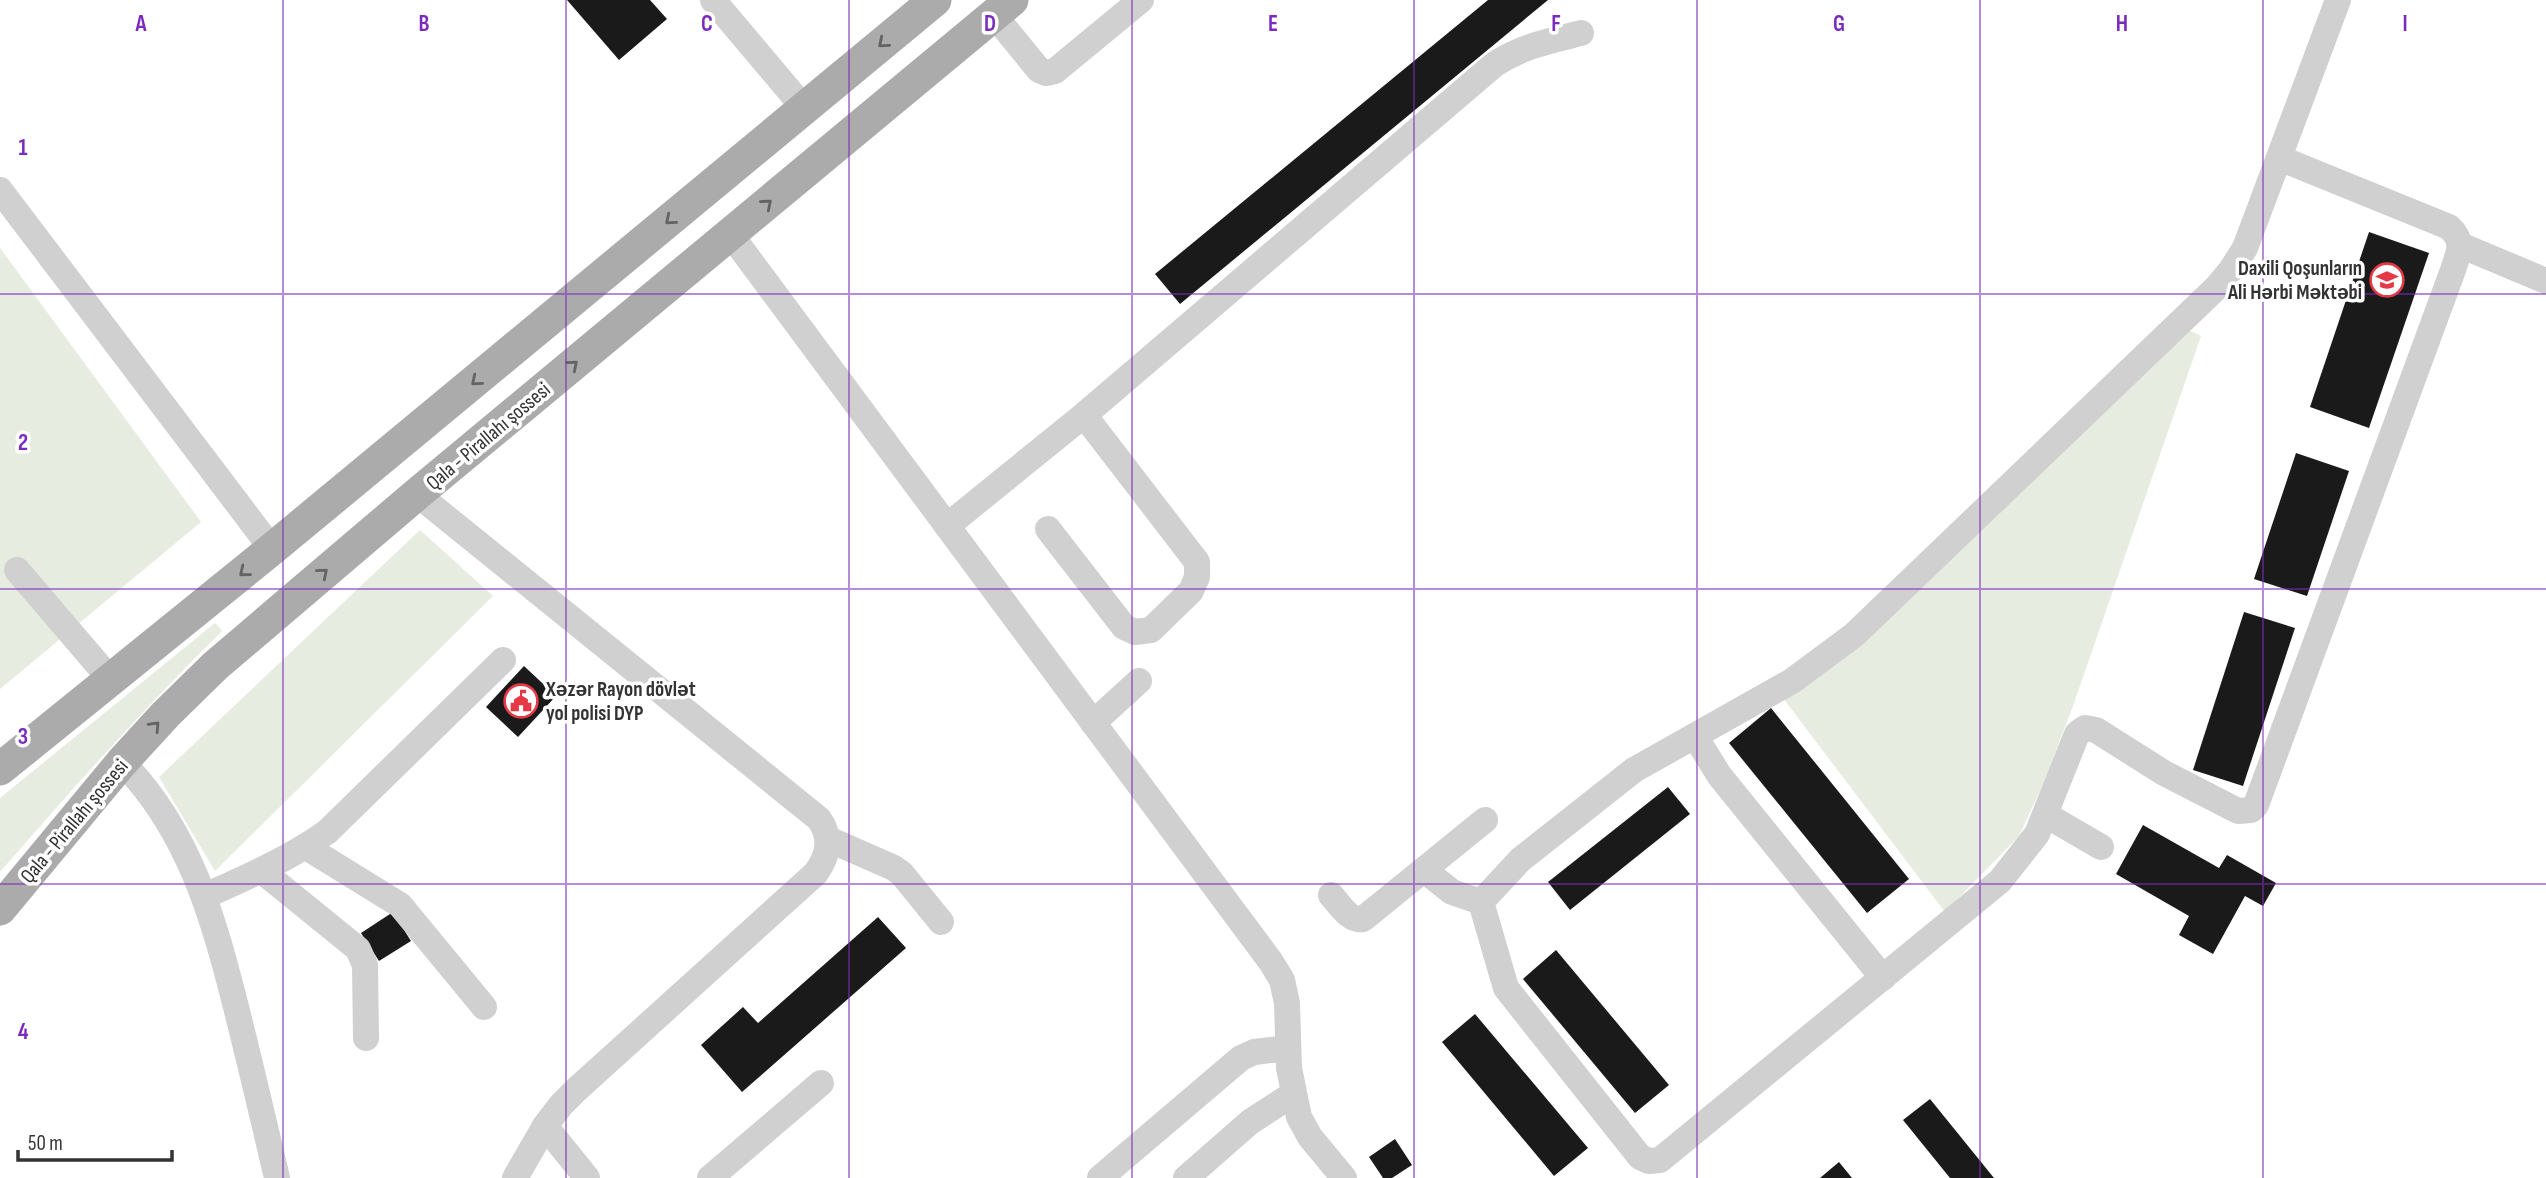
<svg xmlns="http://www.w3.org/2000/svg" width="2546" height="1178" font-family="'Sofia Sans Condensed',sans-serif">
	<rect width="100%" height="100%" fill="#fff"/>
	<!-- green -->
	<g fill="#e6ecdf">
		<polygon points="0,248 201,522 0,689"/>
		<polygon points="2186,329 2201,336 2073,706 2044,782 2019,836 1945,912 1783,698 1850,654"/>
		<polygon points="420,530 493,596 215,871 159,777"/>
		<path d="M215,623L222,631C144,708 72,789 0,872V798Z"/>
	</g>
	<!-- building -->
	<g fill="#1a1a1a">
		<polygon points="567,0 650,0 667,19 619,60"/>
		<polygon points="1488,0 1548,0 1180,304 1155,274"/>
		<polygon points="2369,232 2429,253 2369,428 2310,407"/>
		<polygon points="2296,453 2349,471 2307,596 2254,579"/>
		<polygon points="2244,612 2295,628 2243,786 2193,770"/>
		<polygon points="524,666 556,696 518,737 486,707"/>
		<polygon points="1771,708 1909,879 1867,913 1729,743"/>
		<polygon points="1668,787 1690,814 1570,910 1548,882"/>
		<polygon points="2143,825 2219,868 2227,855 2276,883 2263,906 2245,896 2213,954 2179,935 2189,916 2116,874"/>
		<polygon points="393,912 411,941 379,961 361,933"/>
		<polygon points="878,917 906,948 742,1092 701,1045 743,1007 758,1023"/>
		<polygon points="1556,950 1669,1085 1635,1113 1523,979"/>
		<polygon points="1475,1014 1588,1148 1554,1176 1442,1042"/>
		<polygon points="1930,1099 1994,1178 1950,1178 1903,1120"/>
		<polygon points="1395,1139 1412,1165 1392,1178 1383,1178 1369,1157"/>
		<polygon points="1839,1162 1852,1178 1820,1178"/>
	</g>
	<g fill="none" stroke-linecap="round" stroke-linejoin="round">
		<!-- minor -->
		<g stroke="#d0d0d0" stroke-width="26">
			<polyline points="713,0 804,108"/>
			<polyline points="994,15 1039,70 1046,73 1055,71 1141,0"/>
			<path d="M2279,158L2449,227C2465,242 2459,251 2453,270L2256,805L2251,810L2238,811L2164,773L2096,730L2085,728L2077,734L2037,834L2000,881L1660,1160L1649,1161L1640,1157L1506,988L1481,902L1520,860L1634,770L1792,681L1854,635L2216,288L2231,270L2245,248L2338,0"/>
			<polyline points="0,190 272,549"/>
			<polyline points="731,235 1271,962 1282,980 1287,1003 1289,1068 1299,1117 1310,1137 1344,1178"/>
			<polyline points="2460,245 2546,281"/>
			<path d="M417,494L819,819C832,838 829,854 816,873L576,1090L561,1105L545,1126L587,1178"/>
			<path d="M947,526L1084,415L1495,64C1523,46 1549,41 1581,33"/>
			<polyline points="1048,529 1124,627 1135,632 1151,630 1191,591 1197,577 1197,562 1084,415"/>
			<polyline points="17,570 111,680"/>
			<polyline points="1093,723 1139,681"/>
			<polyline points="1695,736 1719,775 1883,978"/>
			<path d="M122,762C190,831 214,920 237,1011C251,1067 264,1122 277,1178"/>
			<polyline points="2046,815 2101,847"/>
			<polyline points="828,839 894,868 902,874 941,922"/>
			<polyline points="306,847 400,905 484,1007"/>
			<polyline points="1424,870 1452,892 1481,902"/>
			<polyline points="262,871 358,949 365,965 366,1038"/>
			<path d="M1331,895C1339,904 1350,922 1363,919L1485,820"/>
			<path d="M205,896C247,877 289,859 327,832L503,660"/>
			<polyline points="515,1178 545,1126"/>
			<polyline points="710,1178 821,1083"/>
			<polyline points="1100,1178 1241,1058 1254,1052 1288,1048"/>
			<polyline points="1186,1178 1250,1122 1293,1094"/>
		</g>
		<!-- major -->
		<g stroke="#ababab" stroke-width="33">
			<polyline points="0,769 272,549 935,0"/>
			<polyline points="0,909 122,762 166,714 215,666 417,494 1012,0"/>
		</g>
	</g>
	<!-- one-way arrows -->
	<defs><path id="oneway-chevron" d="M-2-3.5L2.5 0L-2 3.5" fill="none" stroke-width="1.6" stroke-linecap="round" stroke-linejoin="round" transform="scale(1.75)"/></defs>
	<g stroke="#636363">
		<use href="#oneway-chevron" transform="translate(883 43) rotate(140)"/>
		<use href="#oneway-chevron" transform="translate(767 204) rotate(-40)"/>
		<use href="#oneway-chevron" transform="translate(670 220) rotate(140)"/>
		<use href="#oneway-chevron" transform="translate(573 365) rotate(-40)"/>
		<use href="#oneway-chevron" transform="translate(476 381) rotate(140)"/>
		<use href="#oneway-chevron" transform="translate(244 572) rotate(141)"/>
		<use href="#oneway-chevron" transform="translate(323 573) rotate(-40)"/>
		<use href="#oneway-chevron" transform="translate(155 726) rotate(-47)"/>
	</g>
	<!-- grid -->
	<path fill="none" stroke="#7b2cbf" stroke-width="2" stroke-opacity="0.55" d="M283,0V1178M566,0V1178M849,0V1178M1132,0V1178M1414,0V1178M1697,0V1178M1980,0V1178M2263,0V1178M0,294H2546M0,589H2546M0,884H2546"/>
	<!-- icons -->
	<defs>
		<symbol id="university-ring" viewBox="-11 -11 22 22"><circle r="9.5" fill="#fff" stroke="#e63946" stroke-width="1.5"/><path d="M0-5L7-2L0 1L-7-2ZM-4 1L0 2.5L4 1V4Q0 6-4 4Z" fill="#e63946"/></symbol>
		<symbol id="civic-ring" viewBox="-11 -11 22 22"><circle r="9.5" fill="#fff" stroke="#e63946" stroke-width="1.5"/><path d="M-.6-6.5H3V-4.5H.6V-3L4-1V1h2V6H-6V1h2V-1L-.6-3ZM-1.2 2.5V6h2.4V2.5Z" fill="#e63946"/></symbol>
	</defs>
	<g fill-rule="evenodd">
		<use href="#university-ring" x="2368" y="261" width="38" height="38"/>
		<use href="#civic-ring" x="502" y="682" width="38" height="38"/>
	</g>
	<g text-anchor="middle" stroke-width="7" stroke-linejoin="round" paint-order="stroke">
		<!-- poi labels -->
		<g font-size="21" font-weight="bold" fill="#333" stroke="#fff" text-anchor="end">
			<text x="2362" y="275">Daxili Qoşunların<tspan x="2362" dy="24">Ali Hərbi Məktəbi</tspan></text>
			<text x="546" y="696" text-anchor="start">Xəzər Rayon dövlət<tspan x="546" dy="24">yol polisi DYP</tspan></text>
		</g>
		<!-- street labels -->
		<g font-size="21" fill="#333" stroke="#fff">
			<text transform="translate(488 436) rotate(-40)" y="7">Qala - Pirallahı şossesi</text>
			<text transform="translate(74 821) rotate(-50)" y="7">Qala - Pirallahı şossesi</text>
		</g>
	</g>
	<g font-size="23" text-anchor="middle" font-weight="bold" fill="#7b2cbf" stroke="#fff" stroke-width="7" stroke-linejoin="round" paint-order="stroke">
		<text x="141" y="31">A</text>
		<text x="424" y="31">B</text>
		<text x="707" y="31">C</text>
		<text x="990" y="31">D</text>
		<text x="1273" y="31">E</text>
		<text x="1556" y="31">F</text>
		<text x="1839" y="31">G</text>
		<text x="2122" y="31">H</text>
		<text x="2405" y="31">I</text>
		<text x="23" y="155">1</text>
		<text x="23" y="450">2</text>
		<text x="23" y="744">3</text>
		<text x="23" y="1039">4</text>
	</g>
	<!-- scale -->
	<path d="M18 1150v10h154v-10" fill="none" stroke="#333333" stroke-width="3.5"/>
	<text x="28" y="1150" font-size="21" fill="#333333" stroke="#ffffff" stroke-width="5" paint-order="stroke">50 m</text>
</svg>
